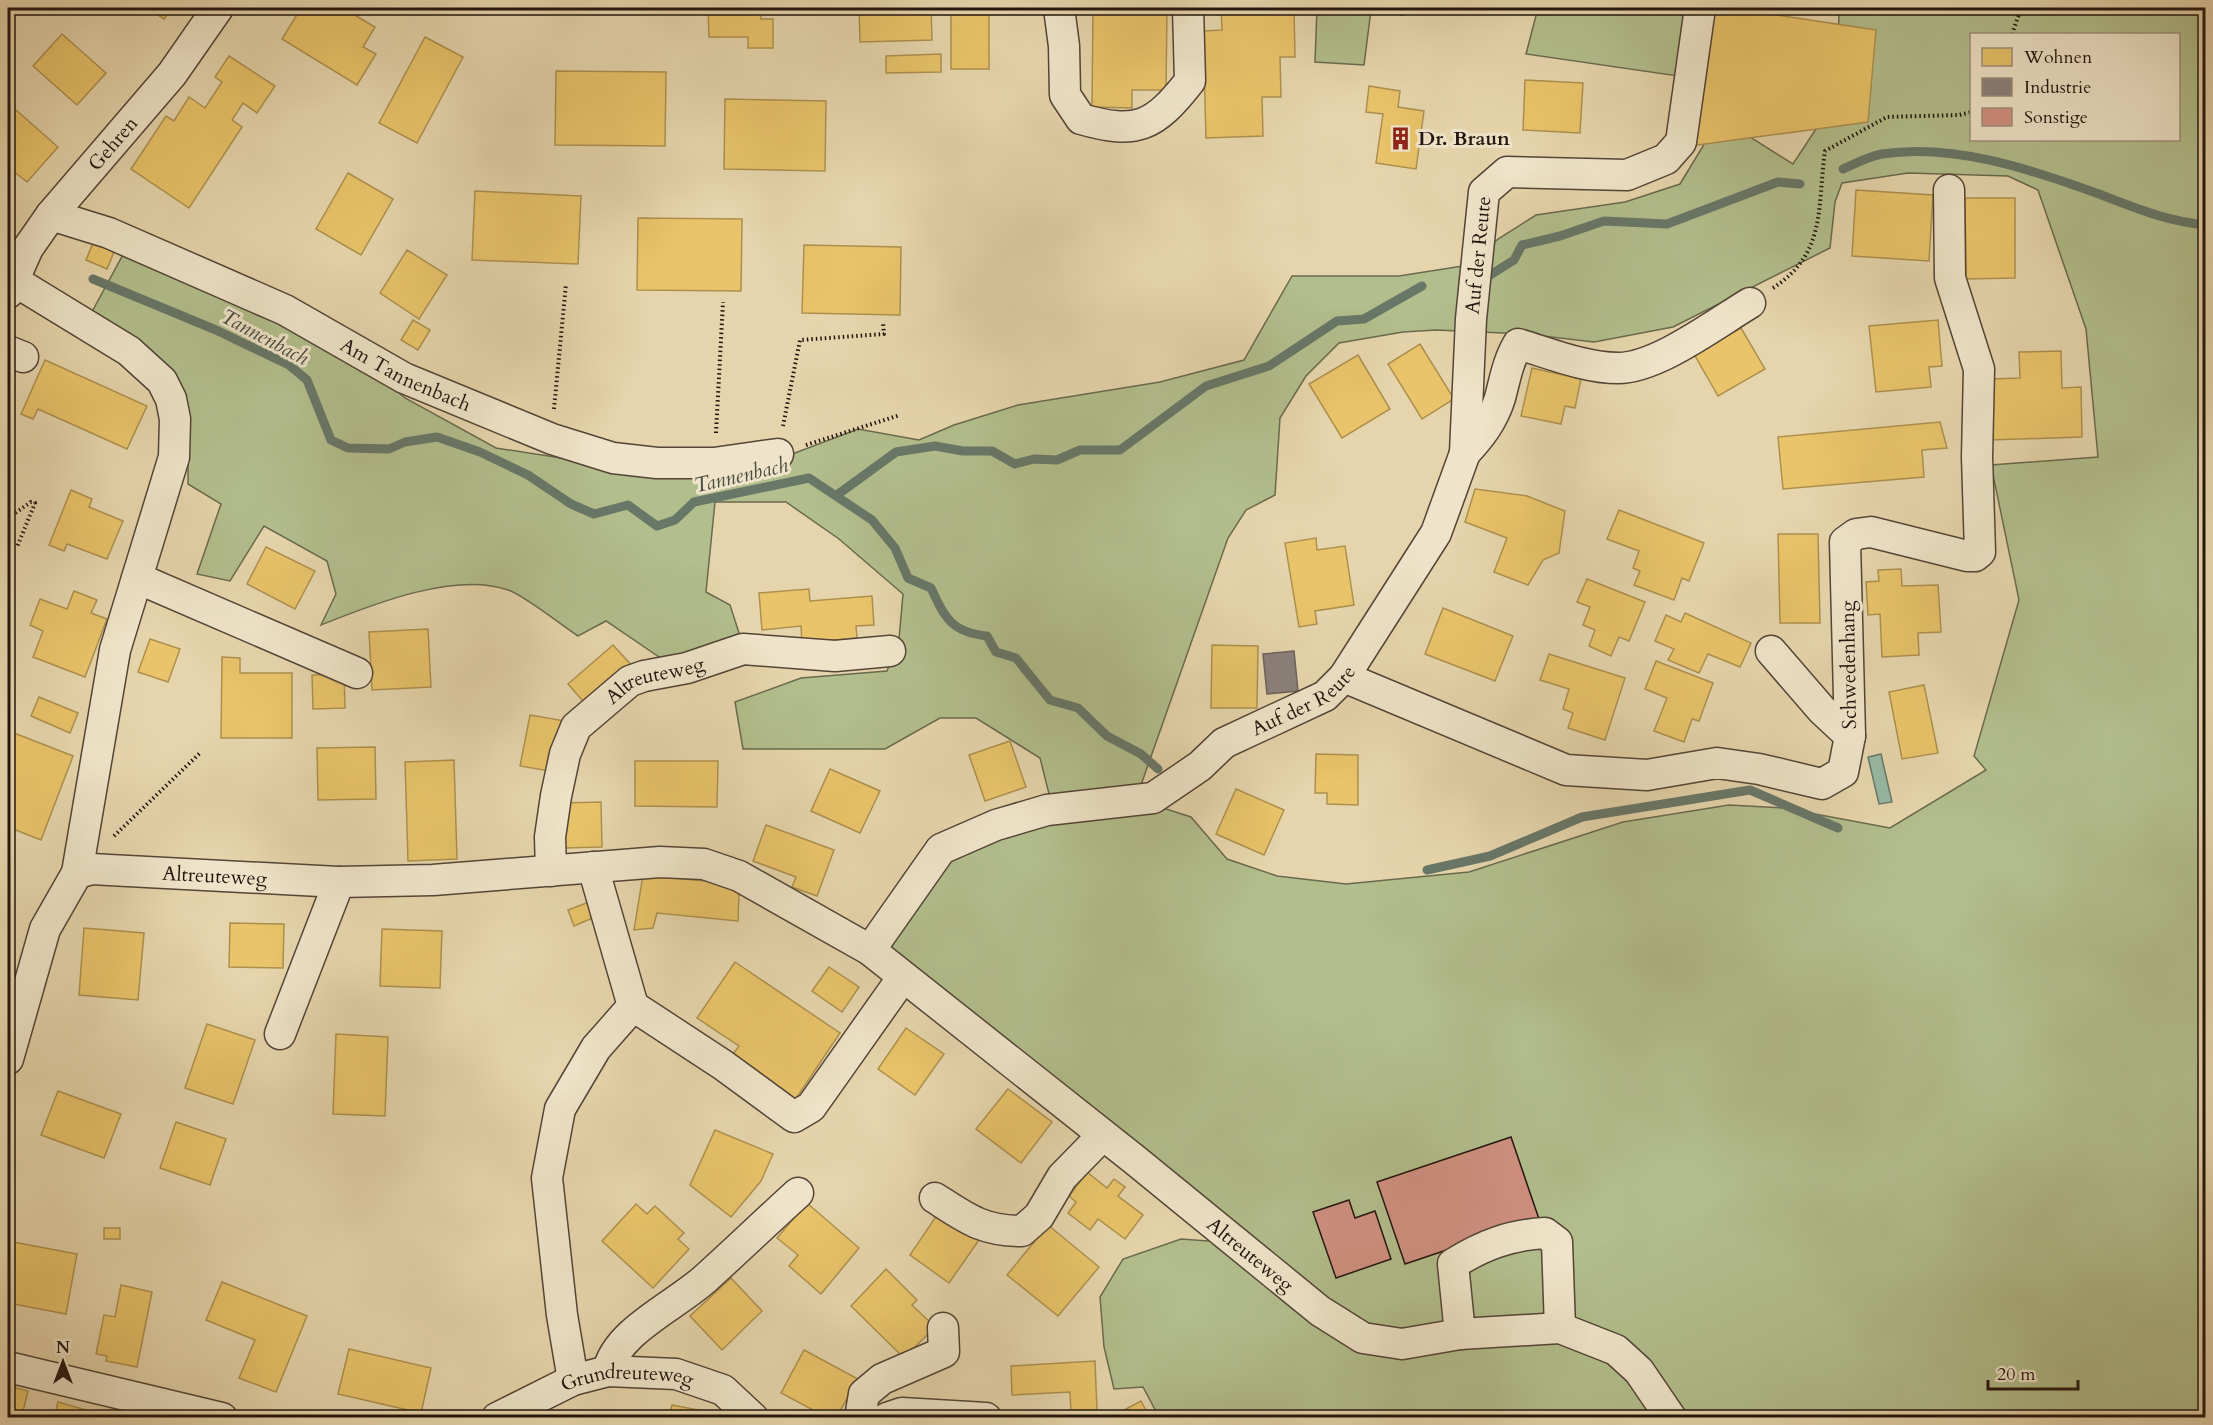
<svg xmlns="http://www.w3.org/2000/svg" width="2213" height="1425" font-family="Cardo,serif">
	<rect width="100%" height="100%" fill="#e6d5ac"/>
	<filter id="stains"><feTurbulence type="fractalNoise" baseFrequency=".00333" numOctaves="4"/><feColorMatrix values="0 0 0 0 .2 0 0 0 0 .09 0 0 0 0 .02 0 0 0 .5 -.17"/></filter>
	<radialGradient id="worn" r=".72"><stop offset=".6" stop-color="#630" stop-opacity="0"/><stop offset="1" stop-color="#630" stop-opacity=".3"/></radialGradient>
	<!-- green -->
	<g fill="#b2be8c" stroke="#6a6a4d" stroke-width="1.5" fill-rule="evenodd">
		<polygon points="1317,8 1403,8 1403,15 1371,10 1364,65 1315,62"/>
		<polygon points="1538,8 1694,8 1678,76 1526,54"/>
		<path d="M1839,8H2205V1417H1159L1143,1387L1114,1389L1104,1347L1100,1297L1123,1259L1181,1239L1208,1241L1216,1234L887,948L945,863L1055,817L1160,807L1191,817L1227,859L1277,876L1346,884L1469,872L1623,822L1729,805L1783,808L1890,828L1986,770L1974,756L2019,600L1991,465L2098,457L2086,329L2038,190L2008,176L1908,173L1842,183L1835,202L1830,248L1673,327L1594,342L1525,334L1436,330L1403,332L1339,343L1306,376L1280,418L1275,495L1246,510L1228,538L1141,785L1050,798L1040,758L976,718H940L885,749H743L735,702L801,678L887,671L899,639L903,594L839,539L786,502H715L706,592L730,605L741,639L662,659L606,621L578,636C561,625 524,595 508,590C455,571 371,605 321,625L336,594L327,561L264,526L230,581L197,574L221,504L188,484V451L161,378L88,319L125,251L307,316L405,398L496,448L626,468L766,464L858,429L919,440L954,425L1018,405L1160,382L1244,360L1292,276H1399L1469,265L1498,239L1536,215L1625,202L1680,184L1720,118L1793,164L1837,97ZM1972,34H2178V140H1972Z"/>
	</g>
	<!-- water -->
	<polygon fill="#97b9a4" stroke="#687768" stroke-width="1.5" points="1881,754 1892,802 1879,804 1868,757"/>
	<!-- homes -->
	<g fill="#e9c46a" stroke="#ad904e" stroke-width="1.5">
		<polygon points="147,8 172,8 164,19"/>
		<polygon points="301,8 343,8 375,27 363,47 376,54 357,85 282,39"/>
		<polygon points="708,8 761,8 761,19 773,19 773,48 748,48 748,37 709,37"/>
		<polygon points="859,8 931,8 932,40 860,42"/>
		<rect x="951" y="8" width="38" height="61"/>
		<polygon points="1093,8 1167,8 1166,90 1132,90 1132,108 1092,107"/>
		<polygon points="1221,8 1294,8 1295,57 1280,57 1281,97 1262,97 1263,136 1206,138 1203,31 1222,30"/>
		<polygon points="1711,8 1730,8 1876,30 1868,122 1690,146"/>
		<polygon points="8,27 13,31 8,39"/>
		<polygon points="62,34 106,73 77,105 33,66"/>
		<polygon points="425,37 463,57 417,143 379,123"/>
		<polygon points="941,54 941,72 886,73 886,56"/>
		<polygon points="229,56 275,86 257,113 243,103 232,120 242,127 189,208 131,169 166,116 174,121 189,97 205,108 222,82 215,77"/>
		<polygon points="556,71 666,72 665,146 555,145"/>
		<polygon points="1525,80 1583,83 1580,133 1523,130"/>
		<polygon points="1369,86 1400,91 1398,107 1424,111 1416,169 1376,163 1383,114 1366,112"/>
		<polygon points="725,99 826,101 825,171 724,169"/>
		<polygon points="8,103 58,147 27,182 8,167"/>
		<polygon points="348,173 393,199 361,255 316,229"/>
		<polygon points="1856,190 1933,195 1929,261 1852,256"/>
		<polygon points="475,191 581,196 578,264 472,260"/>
		<polygon points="1965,198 2015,198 2015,278 1966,279"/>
		<polygon points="638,218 742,219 741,291 637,290"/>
		<polygon points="93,243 114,252 107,269 86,260"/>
		<polygon points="804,245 901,247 900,315 802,313"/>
		<polygon points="407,250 447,275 419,319 380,293"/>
		<polygon points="413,320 430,330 418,350 401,340"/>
		<polygon points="1938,320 1942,366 1929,367 1931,387 1876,392 1869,326"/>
		<polygon points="1741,328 1765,369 1718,396 1694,354"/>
		<polygon points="1420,344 1454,399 1422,419 1388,364"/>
		<polygon points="2061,351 2062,388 2081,387 2082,437 1990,440 1989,379 2020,378 2019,352"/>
		<polygon points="1358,355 1390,409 1342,438 1309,384"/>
		<polygon points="45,360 147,406 127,449 38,409 33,419 21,414"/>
		<polygon points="1532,368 1581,379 1575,408 1565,406 1561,424 1521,416"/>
		<polygon points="1940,422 1947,448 1922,450 1924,477 1783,489 1778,437"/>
		<polygon points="1475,489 1527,496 1565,511 1559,553 1543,560 1528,585 1494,572 1507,538 1465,522"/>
		<polygon points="71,490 92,499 89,507 123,521 107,559 67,544 64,551 49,545"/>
		<polygon points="1619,510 1704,543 1689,581 1682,578 1674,600 1634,585 1640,571 1633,568 1639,551 1607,539"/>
		<polygon points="1778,534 1818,534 1820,623 1780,623"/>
		<polygon points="1316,538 1317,550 1345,546 1354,605 1315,611 1317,624 1299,627 1285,543"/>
		<polygon points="266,547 315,571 295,609 247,584"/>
		<polygon points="1901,569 1902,586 1938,585 1941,632 1918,633 1919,655 1882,657 1880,614 1868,615 1866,582 1879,581 1878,570"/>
		<polygon points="1587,579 1645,602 1629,641 1619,637 1611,656 1589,646 1595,630 1583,625 1590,607 1577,602"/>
		<polygon points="809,589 810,601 872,596 874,625 856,626 857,638 802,643 801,626 762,630 759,593"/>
		<polygon points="74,591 97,600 91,613 107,619 85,677 33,657 43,631 30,625 40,599 67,609"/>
		<polygon points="1443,608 1513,636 1495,681 1425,654"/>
		<polygon points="1685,613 1751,643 1740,667 1708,654 1699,673 1668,660 1674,649 1655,641 1666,615 1681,622"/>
		<polygon points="428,629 431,687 372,690 369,632"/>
		<polygon points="150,639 180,649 168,682 138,672"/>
		<polygon points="613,645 634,668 589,708 568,684"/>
		<polygon points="1212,645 1258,646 1257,708 1211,708"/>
		<polygon points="1549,654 1625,678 1605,740 1568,728 1573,713 1563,709 1569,689 1540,680"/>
		<polygon points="222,657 240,658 240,673 292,673 292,738 221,738"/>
		<polygon points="1656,661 1713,683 1699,721 1692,719 1684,742 1654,731 1667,698 1645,689"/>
		<polygon points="344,674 345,708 313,709 312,675"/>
		<polygon points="1924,685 1938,753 1902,759 1889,692"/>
		<polygon points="39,697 78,713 70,733 31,716"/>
		<polygon points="530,715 565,721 555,772 520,766"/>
		<polygon points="9,731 73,756 41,840 8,827 11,806 8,805"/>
		<polygon points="1010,741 1026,787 985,801 969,755"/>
		<polygon points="375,747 376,799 318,800 317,748"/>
		<polygon points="1316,754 1358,755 1358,805 1327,804 1327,793 1315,793"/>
		<polygon points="454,760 457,859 408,861 405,762"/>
		<polygon points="635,761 718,761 717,807 635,806"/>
		<polygon points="830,769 880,791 860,833 811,811"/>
		<polygon points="1236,789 1284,810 1264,855 1216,834"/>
		<polygon points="601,802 602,847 563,848 562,803"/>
		<polygon points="766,825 834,850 817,896 792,887 796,877 753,861"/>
		<polygon points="643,875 715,882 739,892 738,921 657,913 653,928 634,930"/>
		<polygon points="589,902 595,917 574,926 568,910"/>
		<polygon points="230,923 284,924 283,968 229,967"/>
		<polygon points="84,928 144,933 138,1000 79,995"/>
		<polygon points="382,929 442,931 440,988 380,986"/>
		<polygon points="735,962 840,1033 795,1100 731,1057 739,1046 697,1018"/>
		<polygon points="829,967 859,987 842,1012 812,991"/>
		<polygon points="207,1024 255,1040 233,1104 185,1088"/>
		<polygon points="906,1028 944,1054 915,1095 878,1069"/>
		<polygon points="336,1034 388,1037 385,1116 333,1114"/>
		<polygon points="1008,1089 1052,1122 1021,1163 976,1129"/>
		<polygon points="58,1091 121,1114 104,1158 41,1135"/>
		<polygon points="176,1122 226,1139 210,1185 160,1168"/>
		<polygon points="715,1130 773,1154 761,1181 731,1217 690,1185"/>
		<polygon points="1087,1172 1107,1188 1114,1179 1125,1187 1118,1196 1143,1215 1125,1239 1098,1219 1090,1230 1068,1213 1076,1202 1069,1196"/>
		<polygon points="807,1203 859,1248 821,1294 789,1266 798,1255 777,1238"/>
		<polygon points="636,1204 647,1214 655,1206 684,1233 678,1239 689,1249 653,1288 602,1241"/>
		<polygon points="939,1212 979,1240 949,1283 910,1255"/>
		<polygon points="1048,1225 1099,1267 1058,1316 1007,1275"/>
		<rect x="104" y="1228" width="16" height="11"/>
		<polygon points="8,1241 77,1254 66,1314 8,1303"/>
		<polygon points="886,1269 917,1300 912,1305 935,1327 904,1358 851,1306"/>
		<polygon points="731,1278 762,1311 722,1350 690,1316"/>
		<polygon points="222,1282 307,1316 276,1392 239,1378 255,1340 206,1320"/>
		<polygon points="121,1285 152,1292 137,1367 106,1361 107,1356 96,1354 104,1315 115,1317"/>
		<polygon points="349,1349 431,1368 421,1413 338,1394"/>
		<polygon points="804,1350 858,1379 836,1418 828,1418 781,1393"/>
		<polygon points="1095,1361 1097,1411 1071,1412 1070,1392 1012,1395 1011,1366"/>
		<polygon points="8,1386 28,1391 23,1411 14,1418 8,1418"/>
		<polygon points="1141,1401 1150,1418 1109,1418"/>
		<polygon points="58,1402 114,1418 54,1418"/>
		<polygon points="672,1405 715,1413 715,1418 669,1418"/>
		<polygon points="546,1410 549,1418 531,1418"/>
	</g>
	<!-- industry -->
	<polygon fill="#8a817c" stroke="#6b615b" stroke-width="1.5" points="1294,651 1298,691 1267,694 1263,654"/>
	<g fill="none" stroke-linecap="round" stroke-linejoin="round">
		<!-- stream -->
		<g stroke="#687768" stroke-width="9">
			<path d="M1843,169C1855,164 1869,156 1882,154C1953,143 2030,169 2096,193C2134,207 2164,221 2206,225"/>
			<polyline points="1487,277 1514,260 1522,245 1560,236 1604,221 1667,224 1778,182 1800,184"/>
			<path d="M93,279L216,330L289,365L307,380L331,440L348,448L389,449L405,442L437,437L480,452L528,475L571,504L594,514L628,505L657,526L675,520L694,502L809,478L872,520L895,548L908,578L931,588C945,618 951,632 987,636L996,652L1016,658L1050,700L1078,708L1107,736L1141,754L1158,769"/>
			<polyline points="837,495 896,452 935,446 963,451 992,451 1015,464 1034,459 1057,460 1080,450 1120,450 1206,386 1269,366 1337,321 1364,319 1422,286"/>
			<polyline points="1427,870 1490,856 1582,817 1750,790 1838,828"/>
		</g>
	</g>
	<!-- building -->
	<g fill="#d09081" stroke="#22150e" stroke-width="1.5">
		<polygon points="1511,1137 1539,1219 1405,1264 1377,1182"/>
		<polygon points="1349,1200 1355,1218 1375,1211 1391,1259 1336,1278 1313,1212"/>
	</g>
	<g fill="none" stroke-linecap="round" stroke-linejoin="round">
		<defs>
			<g id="minor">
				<path d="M1059,8L1064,46L1065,95L1081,119C1137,135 1154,127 1190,81L1188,8"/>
				<path id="s1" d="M51,215L109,233L285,310L404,378L552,439L613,458L657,463H714L778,454"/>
				<polyline points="8,277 129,351 162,381 171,399 175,419 174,457 115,650 77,873"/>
				<path id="s2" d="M8,293L28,248L51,215L172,74L218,8"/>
				<polyline points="8,351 23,357"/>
				<path d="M1465,453C1481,436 1493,420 1500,398C1505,379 1508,361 1518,344C1549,353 1585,368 1618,368C1657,368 1715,324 1750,303"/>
				<polyline points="137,578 357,673"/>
				<polyline points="1771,651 1822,710 1850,736"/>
				<polyline points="1344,677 1566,770 1647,775 1717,763 1759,769 1822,784 1843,772 1850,736 1845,542 1856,534 1871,532 1967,556 1975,556 1980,552 1977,457 1979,369 1950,278 1949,190"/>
				<path id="s3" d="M551,871L550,837L556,796L565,754L576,727L630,681L644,676L687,668L743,649L835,656L890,651"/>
				<path id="s4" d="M870,950L941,849L996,825L1047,810L1153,798L1200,766L1224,743L1325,696L1344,677L1436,533L1465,453L1471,319L1484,192L1507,172L1627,175L1666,159L1681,142L1700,8"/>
				<polyline points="633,1006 723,1065 794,1117 811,1107 903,977"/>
				<polyline points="280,1034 339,882"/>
				<path id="s5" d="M8,1059L45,929L77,873L92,869L109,870L339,882L433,880L660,862L704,864L739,876L870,950L1135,1160L1320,1311L1363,1338L1402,1344L1460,1334L1560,1328L1616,1350L1639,1371L1671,1418"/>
				<path d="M935,1198C966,1218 982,1231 1022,1231L1039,1216L1062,1177L1103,1135"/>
				<path d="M1460,1334L1453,1264C1483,1245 1510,1235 1545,1233L1557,1242L1560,1328"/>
				<polyline points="8,1367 222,1418"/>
				<path d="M608,1371C616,1331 677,1305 706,1278C737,1250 767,1221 798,1193"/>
				<polyline points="573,1380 562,1315 547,1178 560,1109 596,1048 633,1006 593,867"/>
				<path id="s6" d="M497,1418L573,1380L608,1371L676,1374L723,1390L753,1418"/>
				<polyline points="860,1418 864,1394 882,1379 944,1352 943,1328"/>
				<polyline points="887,1418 902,1413 986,1418"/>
			</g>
		</defs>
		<!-- minor casing -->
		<use href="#minor" stroke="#534536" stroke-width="33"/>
		<!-- path -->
		<g stroke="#22150e" stroke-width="4" stroke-dasharray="1.5 3" stroke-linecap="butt">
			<polyline points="2012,34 2021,8"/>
			<path d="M1773,288C1827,253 1817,207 1825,151L1887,117L1959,115L1972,112"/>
			<polyline points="554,409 566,284"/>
			<polyline points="783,426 800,340 884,334 883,323"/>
			<polyline points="716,433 723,302"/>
			<polyline points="806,445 900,415"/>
			<polyline points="8,518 31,502 35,503 17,547"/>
			<polyline points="114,836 200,753"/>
		</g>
		<!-- minor -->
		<use href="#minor" stroke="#efe4c9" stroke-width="30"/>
	</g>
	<!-- icons -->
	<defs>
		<symbol id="building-bare" viewBox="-9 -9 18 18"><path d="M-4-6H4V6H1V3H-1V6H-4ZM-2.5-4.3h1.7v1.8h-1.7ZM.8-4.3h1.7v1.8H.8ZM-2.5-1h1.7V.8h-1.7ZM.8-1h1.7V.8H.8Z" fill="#8f2418" stroke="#efe4c9" stroke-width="2.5" paint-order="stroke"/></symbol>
	</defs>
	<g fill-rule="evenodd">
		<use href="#building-bare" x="1384" y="122" width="33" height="33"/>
	</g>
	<g text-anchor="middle" stroke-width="6" stroke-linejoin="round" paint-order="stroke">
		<!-- poi labels -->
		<g font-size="20" font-weight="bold" fill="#22150e" stroke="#efe4c9" text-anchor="start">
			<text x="1418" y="145">Dr. Braun</text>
		</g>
		<!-- street labels -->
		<g font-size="20" fill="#22150e" stroke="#efe4c9">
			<text dy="7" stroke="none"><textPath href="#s2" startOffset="184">Gehren</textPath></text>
			<text dy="7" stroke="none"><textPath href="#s4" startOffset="1026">Auf der Reute</textPath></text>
			<text dy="7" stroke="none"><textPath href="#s1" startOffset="390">Am Tannenbach</textPath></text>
			<text transform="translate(1848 665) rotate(-91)" y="7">Schwedenhang</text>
			<text dy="7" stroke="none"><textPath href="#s3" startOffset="242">Altreuteweg</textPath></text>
			<text dy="7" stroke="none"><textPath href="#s4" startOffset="524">Auf der Reute</textPath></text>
			<text dy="7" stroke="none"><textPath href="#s5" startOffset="338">Altreuteweg</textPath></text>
			<text dy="7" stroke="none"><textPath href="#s5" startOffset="1503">Altreuteweg</textPath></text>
			<text dy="7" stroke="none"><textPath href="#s6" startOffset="140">Grundreuteweg</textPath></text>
		</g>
		<!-- water labels -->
		<g font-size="21" font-style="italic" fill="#4b4e42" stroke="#efe4c9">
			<text transform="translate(265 337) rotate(28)" y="7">Tannenbach</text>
			<text transform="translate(741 475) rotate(-13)" y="7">Tannenbach</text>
		</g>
	</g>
	<!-- margin -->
	<rect width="2213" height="1425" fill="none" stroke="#e6d5ac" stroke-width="30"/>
	<rect x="9" y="9" width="2195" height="1407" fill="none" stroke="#22150e" stroke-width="3"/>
	<rect x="15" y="15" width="2183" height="1395" fill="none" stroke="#22150e" stroke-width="1.5"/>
	<!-- legend -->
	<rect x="1970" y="33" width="210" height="108" fill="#efe4c9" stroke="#9d917e" stroke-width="1.5"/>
	<rect x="1982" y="48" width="30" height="18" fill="#e9c46a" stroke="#9d917e" stroke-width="1.5"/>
	<text x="2024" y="63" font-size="18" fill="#22150e">Wohnen</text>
	<rect x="1982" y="78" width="30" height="18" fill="#8a817c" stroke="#9d917e" stroke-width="1.5"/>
	<text x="2024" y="93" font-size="18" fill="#22150e">Industrie</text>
	<rect x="1982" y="108" width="30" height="18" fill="#d09081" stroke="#9d917e" stroke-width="1.5"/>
	<text x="2024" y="123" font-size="18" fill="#22150e">Sonstige</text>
	<!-- north arrow -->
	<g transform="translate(63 1362)" stroke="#efe4c9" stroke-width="4.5" paint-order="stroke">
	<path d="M0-4.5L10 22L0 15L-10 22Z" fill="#22150e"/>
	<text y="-9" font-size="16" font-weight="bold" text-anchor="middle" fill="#22150e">N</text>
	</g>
	<!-- scale -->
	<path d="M1988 1380v9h90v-9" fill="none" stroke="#22150e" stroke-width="3"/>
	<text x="1997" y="1380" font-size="18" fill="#22150e" stroke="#efe4c9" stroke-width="4.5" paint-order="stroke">20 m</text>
	<rect width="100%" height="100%" filter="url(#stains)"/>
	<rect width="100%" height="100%" fill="url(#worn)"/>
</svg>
